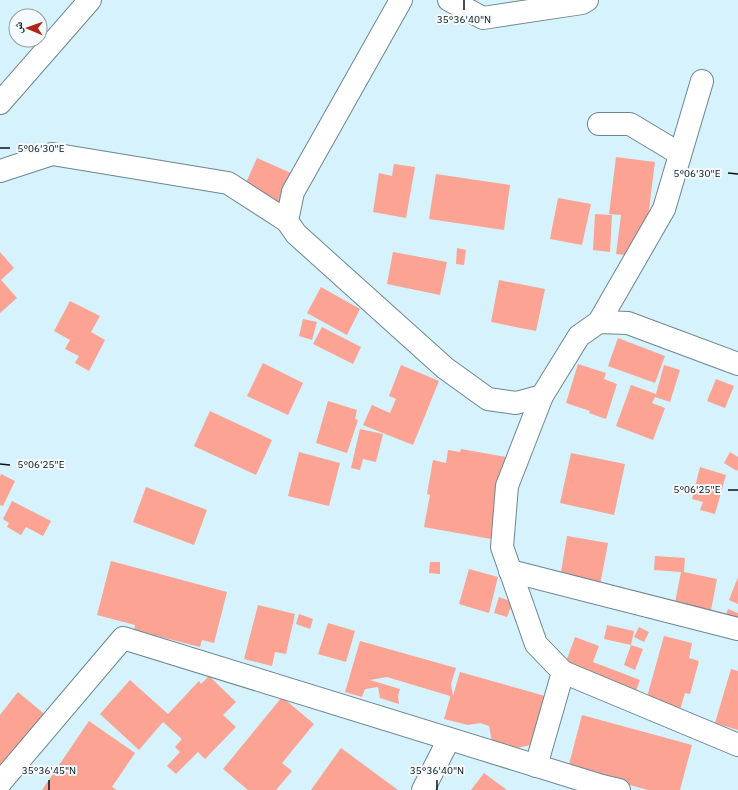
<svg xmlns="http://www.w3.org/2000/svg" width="738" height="790" font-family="'IBM Plex Sans','Noto Naskh Arabic',sans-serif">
	<rect width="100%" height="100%" fill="#d5f2fd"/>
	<!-- building -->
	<g fill="#fca394">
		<polygon points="616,157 655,162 643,257 616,254 621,215 609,214"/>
		<polygon points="257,158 291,173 276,209 241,194"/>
		<polygon points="394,164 415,167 406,218 373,212 379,173 392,176"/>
		<polygon points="436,174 510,185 504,230 429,219"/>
		<polygon points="558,198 591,204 582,245 550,239"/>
		<polygon points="595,214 612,215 610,252 593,250"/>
		<polygon points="457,248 466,250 464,265 456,264"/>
		<polygon points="0,252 14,268 1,280 17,298 0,313"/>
		<polygon points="393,252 447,262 440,295 387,284"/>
		<polygon points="499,280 545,289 536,331 491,322"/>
		<polygon points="321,287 360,309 347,335 307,313"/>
		<polygon points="70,301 100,316 91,332 105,340 89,371 75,363 79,356 65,349 70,340 54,331"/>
		<polygon points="303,319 317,322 312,340 299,336"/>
		<polygon points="322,327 361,347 353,364 313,344"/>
		<polygon points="618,338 665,356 655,383 608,366"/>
		<polygon points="263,363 303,383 288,415 247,396"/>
		<polygon points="578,364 606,373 604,379 617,384 606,419 589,413 590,411 566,403"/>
		<polygon points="401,365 439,381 413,445 363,425 372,405 390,413 396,399 389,396"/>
		<polygon points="664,365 680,370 670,402 655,397 652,403 665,408 653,440 616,426 631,385 656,394"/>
		<polygon points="716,379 734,386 725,408 707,401"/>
		<polygon points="328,401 357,410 355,419 358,420 347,453 316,443"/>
		<polygon points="210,411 272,440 256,475 194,446"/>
		<polygon points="360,429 383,434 376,462 363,459 360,470 351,468"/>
		<polygon points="461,449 506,457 491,539 424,527 430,495 427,494 433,460 446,463 448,450 460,452"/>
		<polygon points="299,452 340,463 329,506 288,496"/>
		<polygon points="730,452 738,457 738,469 737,471 724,463"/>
		<polygon points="571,453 625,464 614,515 560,503"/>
		<polygon points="700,467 726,475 715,514 700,510 703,502 692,499"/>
		<polygon points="1,474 15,481 3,506 0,505 0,477"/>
		<polygon points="146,487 207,510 194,545 133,522"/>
		<polygon points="12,501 51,521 43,536 26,527 21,535 7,527 9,523 3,519"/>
		<polygon points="567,536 608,543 600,585 560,578"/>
		<polygon points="655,556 685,558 684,572 717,579 709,621 673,613 681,572 654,570"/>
		<polygon points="111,561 227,592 214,643 202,640 200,647 134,630 135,625 97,615"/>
		<polygon points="430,562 440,562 440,574 429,573"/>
		<polygon points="469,569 498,577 489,613 459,604"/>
		<polygon points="738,577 738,604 729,600"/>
		<polygon points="499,597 513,602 507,617 494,613"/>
		<polygon points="258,605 295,614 286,654 275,652 272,666 244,659"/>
		<polygon points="728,609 738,613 738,630 723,624"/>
		<polygon points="299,614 313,619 310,629 296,624"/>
		<polygon points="328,623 355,631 346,662 318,654"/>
		<polygon points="607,625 634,631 631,645 604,639"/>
		<polygon points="639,627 649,632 644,642 634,637"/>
		<polygon points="664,636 692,643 689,658 699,661 690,694 685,693 679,713 645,704"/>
		<polygon points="575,637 599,646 593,662 640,680 635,693 564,667"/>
		<polygon points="360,641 456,668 451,684 453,696 460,672 545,696 531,745 516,748 497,742 494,753 489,726 480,723 468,725 444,719 450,698 450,696 387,677 370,680 400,689 398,696 399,704 380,698 378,687 365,689 362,697 345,692"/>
		<polygon points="631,645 643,649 635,670 624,665"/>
		<polygon points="731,669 738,671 738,730 715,723"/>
		<polygon points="209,676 236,702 223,715 236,727 205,759 198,752 176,774 167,766 180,752 175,747 182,739 163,722 139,750 100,714 130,680 168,714 199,681 201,684"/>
		<polygon points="18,692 60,727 17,780 12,776 0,783 0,715"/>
		<polygon points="282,697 314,724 282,763 292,771 276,790 248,790 223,769"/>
		<polygon points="582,715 692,745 680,790 648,790 568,768"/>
		<polygon points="89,721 135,753 112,787 117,790 42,790"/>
		<polygon points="341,748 398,790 311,790"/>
		<polygon points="484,773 507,790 471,790"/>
	</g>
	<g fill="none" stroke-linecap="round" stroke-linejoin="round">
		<defs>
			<g id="minor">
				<polyline points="401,0 293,192 287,221 296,234 445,368 488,399 516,403 542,396 579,336 599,322 628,323 738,364"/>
				<polyline points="449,0 483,18 582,3 587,0"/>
				<polyline points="0,103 90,0"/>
				<polyline points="599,124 630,124 680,154"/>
				<polyline points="0,171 52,154 228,183 287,221"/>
				<polyline points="599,322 664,209 702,81"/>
				<polyline points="510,571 738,629"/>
				<polyline points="563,672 738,745"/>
				<polyline points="536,766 563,672 536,644 502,547 507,486 542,396"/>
				<polyline points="0,783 123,638 602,786 619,790"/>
				<polyline points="423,790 449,739"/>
			</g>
		</defs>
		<!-- minor casing -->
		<use href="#minor" stroke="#6d8690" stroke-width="24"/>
		<!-- minor -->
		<use href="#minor" stroke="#fff" stroke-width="22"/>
	</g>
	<!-- ticks -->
	<path fill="none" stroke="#091316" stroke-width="1.5" d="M464,10V0M0,148H10M728,173L738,174M0,464L10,465M728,490H738M49,790V780M437,790V780"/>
	<g font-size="10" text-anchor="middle" fill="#091316" stroke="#f5fafd" stroke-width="4" stroke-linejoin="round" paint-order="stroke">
		<text x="464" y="23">35°36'40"N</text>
		<text x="41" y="152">5°06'30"E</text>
		<text x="697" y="177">5°06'30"E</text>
		<text x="41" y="468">5°06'25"E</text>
		<text x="697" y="493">5°06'25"E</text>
		<text x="49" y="774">35°36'45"N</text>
		<text x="437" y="774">35°36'40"N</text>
	</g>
	<!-- north arrow -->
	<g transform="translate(28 28) rotate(272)"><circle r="19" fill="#f5fafd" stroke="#979ea1"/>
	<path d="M0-3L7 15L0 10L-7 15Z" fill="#b22417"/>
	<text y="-6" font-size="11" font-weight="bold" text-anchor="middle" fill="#091316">ش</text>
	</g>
</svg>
